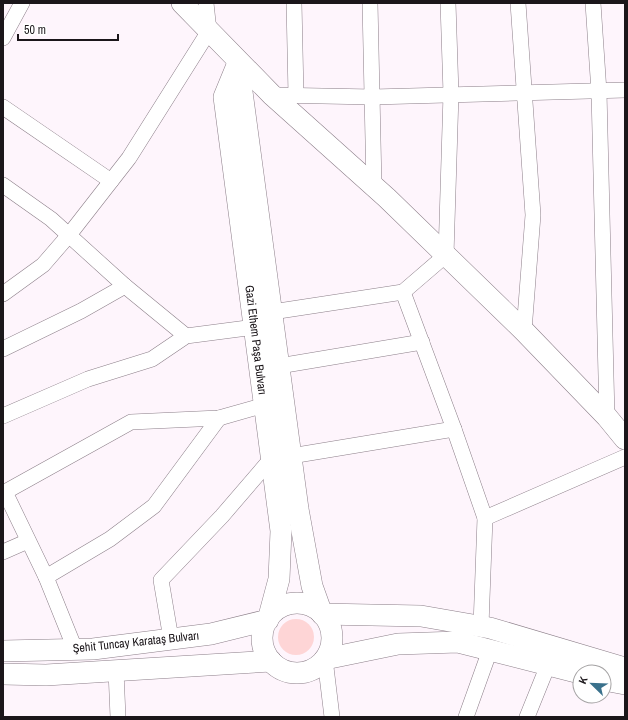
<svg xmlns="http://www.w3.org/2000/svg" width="628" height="720" font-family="'Archivo Narrow',sans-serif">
	<rect width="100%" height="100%" fill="#fef5fc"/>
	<!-- green -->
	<circle fill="#fed5d6" cx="296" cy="637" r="18"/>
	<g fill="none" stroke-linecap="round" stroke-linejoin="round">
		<defs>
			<g id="street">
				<polyline points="294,3 296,95"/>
				<polyline points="370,3 374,186"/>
				<polyline points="518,3 533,215 524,331"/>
				<polyline points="593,3 599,92 607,417"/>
				<polyline points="3,38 22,3"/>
				<polyline points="272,95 373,97 625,90"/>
				<polyline points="3,107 111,181"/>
				<polyline points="3,185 51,219 125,286 186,336"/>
				<polyline points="403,292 454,429 485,518 481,626"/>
				<polyline points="3,294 43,265 69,235 129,158 209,31 206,3"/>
				<polyline points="272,312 403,292 446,255 451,94 448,3"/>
				<polyline points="3,349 81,311 125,286"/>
				<polyline points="279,366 422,342"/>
				<polyline points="3,416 88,379 152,359 186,336 255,327"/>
				<polyline points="291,456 454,429"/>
				<polyline points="485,518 625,457"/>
				<polyline points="3,552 28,541"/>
				<polyline points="46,577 5,492 131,422 219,418 265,405"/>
				<polyline points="171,639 161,580 222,516 271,459"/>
				<polyline points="75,649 46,577 110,539 154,506 219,418"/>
				<polyline points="325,659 332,717"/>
				<polyline points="116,671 118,717"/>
				<polyline points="466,717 490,650"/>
				<polyline points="527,717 548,665"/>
			</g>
			<g id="secondary">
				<polyline points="182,3 272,95 387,198 524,331 607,417 625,439"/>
				<polyline points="238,62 298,509 312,586 322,614 421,616 490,628 625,668"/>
				<circle cx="297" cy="638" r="35"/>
				<polyline points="3,651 93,649 211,634 268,620 279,579 281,531 224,97 238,63"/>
				<polyline points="325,659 398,644 458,642 580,673"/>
				<polyline points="3,674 46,675 271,661"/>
				<polyline points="604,680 625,684"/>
			</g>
		</defs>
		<!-- street casing -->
		<use href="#street" stroke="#8c7f89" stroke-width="16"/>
		<!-- secondary casing -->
		<use href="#secondary" stroke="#8c7f89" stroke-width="22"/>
		<!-- street -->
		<use href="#street" stroke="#fff" stroke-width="15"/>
		<!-- secondary -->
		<use href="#secondary" stroke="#fff" stroke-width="21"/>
	</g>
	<g text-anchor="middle" stroke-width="4" stroke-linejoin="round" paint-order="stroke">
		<!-- street labels -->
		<g font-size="12" fill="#1b161a" stroke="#fff">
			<text transform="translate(256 340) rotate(83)" y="4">Gazi Ethem Paşa Bulvarı</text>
			<text transform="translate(136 642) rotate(-6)" y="4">Şehit Tuncay Karataş Bulvarı</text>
		</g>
	</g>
	<!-- border -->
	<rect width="628" height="720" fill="none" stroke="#1b161a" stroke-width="8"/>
	<!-- north arrow -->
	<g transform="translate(592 684) rotate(293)"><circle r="19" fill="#ffffff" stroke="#a4a2a3"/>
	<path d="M0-3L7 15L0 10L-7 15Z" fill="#3a718c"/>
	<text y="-6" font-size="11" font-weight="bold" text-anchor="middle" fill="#1b161a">K</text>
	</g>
	<!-- scale -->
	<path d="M18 34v6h100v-6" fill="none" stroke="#1b161a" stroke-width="2"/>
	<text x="24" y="34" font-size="12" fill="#1b161a" stroke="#ffffff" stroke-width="3" paint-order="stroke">50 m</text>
</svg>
